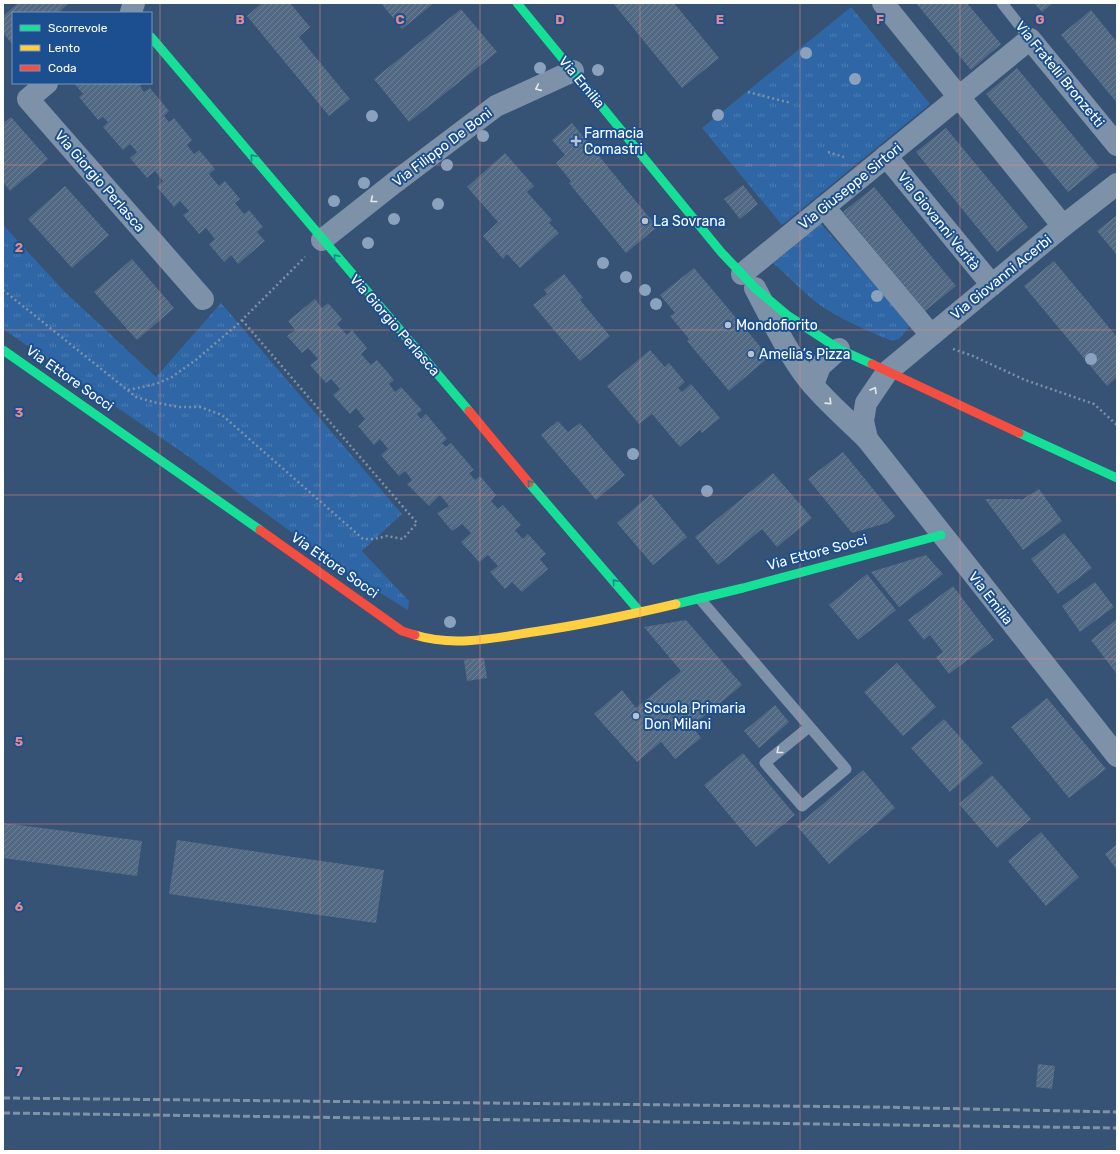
<svg xmlns="http://www.w3.org/2000/svg" width="1120" height="1154" font-family="Rubik,sans-serif">
	<defs>
		<pattern id="grass-tufts" width="24" height="20" patternUnits="userSpaceOnUse"><rect width="24" height="20" fill="#2f66a5"/><path d="M3 7l-1-3M5 7V3M7 7l1-3M15 17l-1-3M17 17v-4M19 17l1-3" fill="none" stroke="#4e7db2"/></pattern>
		<pattern id="building-hatch" width="6" height="6" patternUnits="userSpaceOnUse"><rect width="6" height="6" fill="#526984"/><path d="M-1 1l2-2M0 6l6-6M5 7l2-2" fill="none" stroke="#6c8096"/></pattern>
	</defs>
	<rect width="100%" height="100%" fill="#365274"/>
	<!-- grass -->
	<g fill="url(#grass-tufts)">
		<polygon points="851,7 930,104 782,225 702,128"/>
		<path d="M820,223L911,325L899,339L892,341C867,330 840,320 817,303C802,291 788,276 773,263Z"/>
		<polygon points="3,225 64,291 156,377 221,303 402,514 362,551 409,601 408,610 343,570 189,457 3,329"/>
	</g>
	<!-- building -->
	<g fill="url(#building-hatch)">
		<polygon points="18,3 69,3 58,13 13,13 13,45 3,33 3,16"/>
		<polygon points="262,3 290,3 310,27 299,37 350,99 329,116 247,16"/>
		<polygon points="381,3 434,3 402,29"/>
		<polygon points="613,3 674,3 719,58 682,88"/>
		<polygon points="916,3 967,3 1001,44 971,70"/>
		<polygon points="1034,3 1053,3 1042,12"/>
		<polygon points="461,9 497,52 409,122 374,79"/>
		<polygon points="1091,10 1117,42 1117,103 1061,35"/>
		<polygon points="1017,68 1099,167 1068,192 986,94"/>
		<polygon points="74,83 143,83 140,86 144,92 150,88 169,111 164,116 169,122 174,118 192,140 187,145 194,154 199,150 215,169 209,174 219,186 225,181 240,199 235,203 244,214 249,210 263,227 257,232 265,241 238,264 231,255 224,262 209,244 215,239 206,228 199,234 183,215 189,211 180,201 174,207 157,187 163,181 155,171 147,178 130,158 137,152 130,144 123,150 103,127 108,122 103,117 98,120 79,97 83,94"/>
		<polygon points="11,117 48,159 10,191 3,182 3,123"/>
		<polygon points="572,123 657,227 626,253 569,183 571,181 556,163 565,155 552,140"/>
		<polygon points="946,128 1028,227 997,252 916,152"/>
		<polygon points="505,153 534,186 527,192 552,220 549,223 559,233 520,268 507,254 503,259 483,236 498,222 467,187"/>
		<polygon points="743,185 758,204 740,219 724,199"/>
		<polygon points="65,186 109,235 72,268 28,219"/>
		<polygon points="874,187 956,286 925,311 843,212"/>
		<polygon points="1117,215 1117,255 1097,231"/>
		<polygon points="132,259 174,308 137,340 94,292"/>
		<polygon points="1054,261 1117,337 1117,377 1107,386 1024,286"/>
		<polygon points="694,268 769,357 729,391 687,341 689,339 670,316 675,313 660,295"/>
		<polygon points="564,274 583,298 580,300 610,336 580,361 533,305 547,294 544,290"/>
		<polygon points="315,299 322,308 328,303 342,319 337,324 347,335 352,330 367,348 361,354 371,365 377,360 394,380 389,384 395,392 401,387 422,410 417,414 421,419 426,414 447,439 442,443 446,447 451,443 474,470 469,473 475,480 480,476 496,495 491,501 498,509 503,505 521,525 515,530 523,539 528,534 546,554 540,559 548,569 522,592 512,582 505,589 490,572 498,566 488,555 479,562 461,542 471,533 462,524 452,531 437,513 449,506 440,495 429,506 407,484 412,480 405,471 399,476 381,455 388,449 380,439 374,445 358,426 365,419 356,408 350,414 333,395 340,389 331,379 326,383 310,365 318,359 308,348 302,353 287,336 295,330 288,321"/>
		<polygon points="650,350 665,367 669,363 685,382 678,388 682,392 691,384 720,418 702,433 700,430 680,447 652,414 639,424 607,386"/>
		<polygon points="558,421 568,432 580,423 625,475 596,500 541,435"/>
		<polygon points="843,452 895,516 887,523 852,533 808,479"/>
		<polygon points="773,473 812,518 777,547 762,529 718,565 695,537"/>
		<polygon points="1039,489 1062,521 1023,550 985,499 1023,499"/>
		<polygon points="651,494 687,537 653,565 617,523"/>
		<polygon points="1064,533 1092,568 1058,594 1031,559"/>
		<polygon points="926,555 943,574 899,607 871,572"/>
		<polygon points="867,574 896,610 858,640 829,605"/>
		<polygon points="1095,582 1114,607 1080,632 1062,606"/>
		<polygon points="953,586 994,640 949,674 936,657 943,652 930,635 924,640 908,620"/>
		<polygon points="1117,619 1117,672 1116,673 1091,640"/>
		<polygon points="686,620 742,685 692,726 701,738 675,759 661,742 637,762 594,714 622,690 636,708 681,671 644,627"/>
		<polygon points="484,658 487,678 467,681 464,660"/>
		<polygon points="897,663 936,707 903,736 864,692"/>
		<polygon points="1047,698 1106,769 1069,798 1011,727"/>
		<polygon points="775,705 789,722 759,748 744,731"/>
		<polygon points="944,719 983,763 950,792 911,748"/>
		<polygon points="743,753 795,815 756,847 704,785"/>
		<polygon points="863,770 895,808 829,864 797,826"/>
		<polygon points="992,775 1031,819 997,848 959,804"/>
		<polygon points="3,823 142,841 137,876 3,858"/>
		<polygon points="1041,832 1079,877 1046,906 1008,861"/>
		<polygon points="177,840 384,870 376,923 169,894"/>
		<polygon points="1117,844 1117,870 1105,854"/>
		<polygon points="1038,1064 1055,1066 1052,1089 1036,1087"/>
	</g>
	<g fill="none" stroke-linecap="round" stroke-linejoin="round">
		<!-- path -->
		<g stroke="#7d92a8" stroke-width="2.5" stroke-dasharray="2 3" stroke-linecap="butt">
			<polyline points="748,92 791,103"/>
			<polyline points="828,152 844,157"/>
			<polyline points="3,290 136,397 153,402 179,407 200,407 222,415 363,539 374,539 387,536 403,539 417,523 242,320"/>
			<polyline points="953,349 973,356 1025,380 1094,404 1117,425"/>
			<polyline points="128,390 156,384 172,377 197,359 239,323 305,257"/>
		</g>
		<!-- lane -->
		<g stroke="#7d92a8" stroke-width="11">
			<polyline points="1002,3 1030,39"/>
			<polyline points="700,599 846,769 802,806 765,763 809,727"/>
		</g>
		<!-- street -->
		<g stroke="#7d92a8" stroke-width="22">
			<polyline points="883,3 1063,226"/>
			<polyline points="131,12 134,3"/>
			<polyline points="47,83 28,99 203,299"/>
			<polyline points="886,156 992,285"/>
			<polyline points="824,207 931,335"/>
			<polyline points="322,240 394,183 496,106 573,71"/>
			<polyline points="742,274 1030,39 1117,145"/>
			<path d="M755,288C771,318 786,350 807,378C824,400 847,419 867,439L1117,756"/>
			<polyline points="813,385 820,366 839,349"/>
			<polyline points="867,439 863,421 866,403 887,372 1063,226 1117,184"/>
		</g>
		<!-- fast -->
		<g stroke="#16e098" stroke-width="9">
			<polyline points="517,3 721,252 755,288 787,315 839,349 872,364"/>
			<polyline points="151,37 469,411"/>
			<polyline points="3,350 260,530"/>
			<polyline points="1019,433 1117,478"/>
			<polyline points="529,483 640,612"/>
			<polyline points="676,604 743,588 941,535"/>
		</g>
		<!-- slow -->
		<path stroke="#ffcf43" stroke-width="9" d="M415,635C453,647 495,638 533,632C581,625 629,615 676,604"/>
		<!-- jam -->
		<g stroke="#f24e42" stroke-width="9">
			<polyline points="872,364 1019,433"/>
			<polyline points="469,411 529,483"/>
			<polyline points="260,530 402,631 415,635"/>
		</g>
		<!-- rail -->
		<g stroke="#7e92a7" stroke-width="3" stroke-dasharray="7 3" stroke-linecap="butt">
			<polyline points="3,1098 875,1107 1117,1112"/>
			<polyline points="3,1113 1117,1128"/>
		</g>
	</g>
	<!-- trees -->
	<g fill="#8aa2be">
		<circle cx="806" cy="53" r="6"/>
		<circle cx="540" cy="68" r="6"/>
		<circle cx="598" cy="70" r="6"/>
		<circle cx="855" cy="79" r="6"/>
		<circle cx="718" cy="115" r="6"/>
		<circle cx="372" cy="116" r="6"/>
		<circle cx="483" cy="136" r="6"/>
		<circle cx="447" cy="165" r="6"/>
		<circle cx="364" cy="183" r="6"/>
		<circle cx="334" cy="201" r="6"/>
		<circle cx="438" cy="204" r="6"/>
		<circle cx="394" cy="219" r="6"/>
		<circle cx="368" cy="243" r="6"/>
		<circle cx="603" cy="263" r="6"/>
		<circle cx="626" cy="277" r="6"/>
		<circle cx="645" cy="290" r="6"/>
		<circle cx="877" cy="296" r="6"/>
		<circle cx="656" cy="304" r="6"/>
		<circle cx="1091" cy="359" r="6"/>
		<circle cx="633" cy="454" r="6"/>
		<circle cx="707" cy="491" r="6"/>
		<circle cx="450" cy="622" r="6"/>
	</g>
	<!-- one-way arrows -->
	<defs><path id="oneway-chevron" d="M-2-3.5L2.5 0L-2 3.5" fill="none" stroke-width="1.6" stroke-linecap="round" stroke-linejoin="round"/></defs>
	<g stroke="#e5e9ee">
		<use href="#oneway-chevron" transform="translate(538 88) rotate(156)"/>
		<use href="#oneway-chevron" transform="translate(373 200) rotate(141)"/>
		<use href="#oneway-chevron" transform="translate(874 390) rotate(-59)"/>
		<use href="#oneway-chevron" transform="translate(829 402) rotate(44)"/>
		<use href="#oneway-chevron" transform="translate(779 751) rotate(141)"/>
	</g>
	<g stroke="#198292">
		<use href="#oneway-chevron" transform="translate(253 157) rotate(-131)"/>
		<use href="#oneway-chevron" transform="translate(336 257) rotate(-131)"/>
		<use href="#oneway-chevron" transform="translate(530 483) rotate(-131)"/>
		<use href="#oneway-chevron" transform="translate(615 582) rotate(-131)"/>
	</g>
	<!-- grid -->
	<path fill="none" stroke="#e88989" stroke-width="1" stroke-opacity="0.55" d="M160,3V1151M320,3V1151M480,3V1151M640,3V1151M800,3V1151M960,3V1151M3,165H1117M3,330H1117M3,495H1117M3,659H1117M3,824H1117M3,989H1117"/>
	<!-- markers -->
	<g fill="#b9c2ce" stroke="#1b4f8f" stroke-width="1.5">
		<path d="M574 135h4v4h4v4h-4v4h-4v-4h-4v-4h4z"/>
		<circle cx="645" cy="221" r="4"/>
		<circle cx="728" cy="325" r="4"/>
		<circle cx="751" cy="354" r="4"/>
		<circle cx="636" cy="716" r="4"/>
	</g>
	<g text-anchor="middle" stroke-width="4" stroke-linejoin="round" paint-order="stroke">
		<!-- street labels -->
		<g font-size="14" fill="#fff" stroke="#1b4f8f">
			<text transform="translate(1060 74) rotate(51)" y="5">Via Fratelli Bronzetti</text>
			<text transform="translate(582 82) rotate(50)" y="5">Via Emilia</text>
			<text transform="translate(442 147) rotate(-37)" y="5">Via Filippo De Boni</text>
			<text transform="translate(100 181) rotate(49)" y="5">Via Giorgio Perlasca</text>
			<text transform="translate(850 186) rotate(-39)" y="5">Via Giuseppe Sirtori</text>
			<text transform="translate(939 221) rotate(51)" y="5">Via Giovanni Verità</text>
			<text transform="translate(1001 277) rotate(-39)" y="5">Via Giovanni Acerbi</text>
			<text transform="translate(395 325) rotate(49)" y="5">Via Giorgio Perlasca</text>
			<text transform="translate(70 378) rotate(35)" y="5">Via Ettore Socci</text>
			<text transform="translate(817 552) rotate(-15)" y="5">Via Ettore Socci</text>
			<text transform="translate(335 565) rotate(35)" y="5">Via Ettore Socci</text>
			<text transform="translate(991 598) rotate(52)" y="5">Via Emilia</text>
		</g>
		<!-- poi labels -->
		<g font-size="14" fill="#fff" stroke="#1b4f8f" text-anchor="start">
			<text x="584" y="138">Farmacia<tspan x="584" dy="16">Comastri</tspan></text>
			<text x="653" y="226">La Sovrana</text>
			<text x="736" y="330">Mondofiorito</text>
			<text x="759" y="359">Amelia’s Pizza</text>
			<text x="644" y="713">Scuola Primaria<tspan x="644" dy="16">Don Milani</tspan></text>
		</g>
	</g>
	<g font-size="13" text-anchor="middle" font-weight="bold" fill="#e88989" stroke="#1b4f8f" stroke-width="4" stroke-linejoin="round" paint-order="stroke">
		<text x="240" y="24">B</text>
		<text x="400" y="24">C</text>
		<text x="560" y="24">D</text>
		<text x="720" y="24">E</text>
		<text x="880" y="24">F</text>
		<text x="1040" y="24">G</text>
		<text x="19" y="252">2</text>
		<text x="19" y="417">3</text>
		<text x="19" y="582">4</text>
		<text x="19" y="746">5</text>
		<text x="19" y="911">6</text>
		<text x="19" y="1076">7</text>
	</g>
	<!-- border -->
	<rect width="1120" height="1154" fill="none" stroke="#ffffff" stroke-width="8"/>
	<!-- legend -->
	<rect x="12" y="12" width="140" height="72" fill="#1b4f8f" stroke="#7695bc"/>
	<rect x="20" y="25" width="20" height="6" fill="#16e098" stroke="#7695bc"/>
	<text x="48" y="32" font-size="12" fill="#ffffff">Scorrevole</text>
	<rect x="20" y="45" width="20" height="6" fill="#ffcf43" stroke="#7695bc"/>
	<text x="48" y="52" font-size="12" fill="#ffffff">Lento</text>
	<rect x="20" y="65" width="20" height="6" fill="#f24e42" stroke="#7695bc"/>
	<text x="48" y="72" font-size="12" fill="#ffffff">Coda</text>
</svg>
